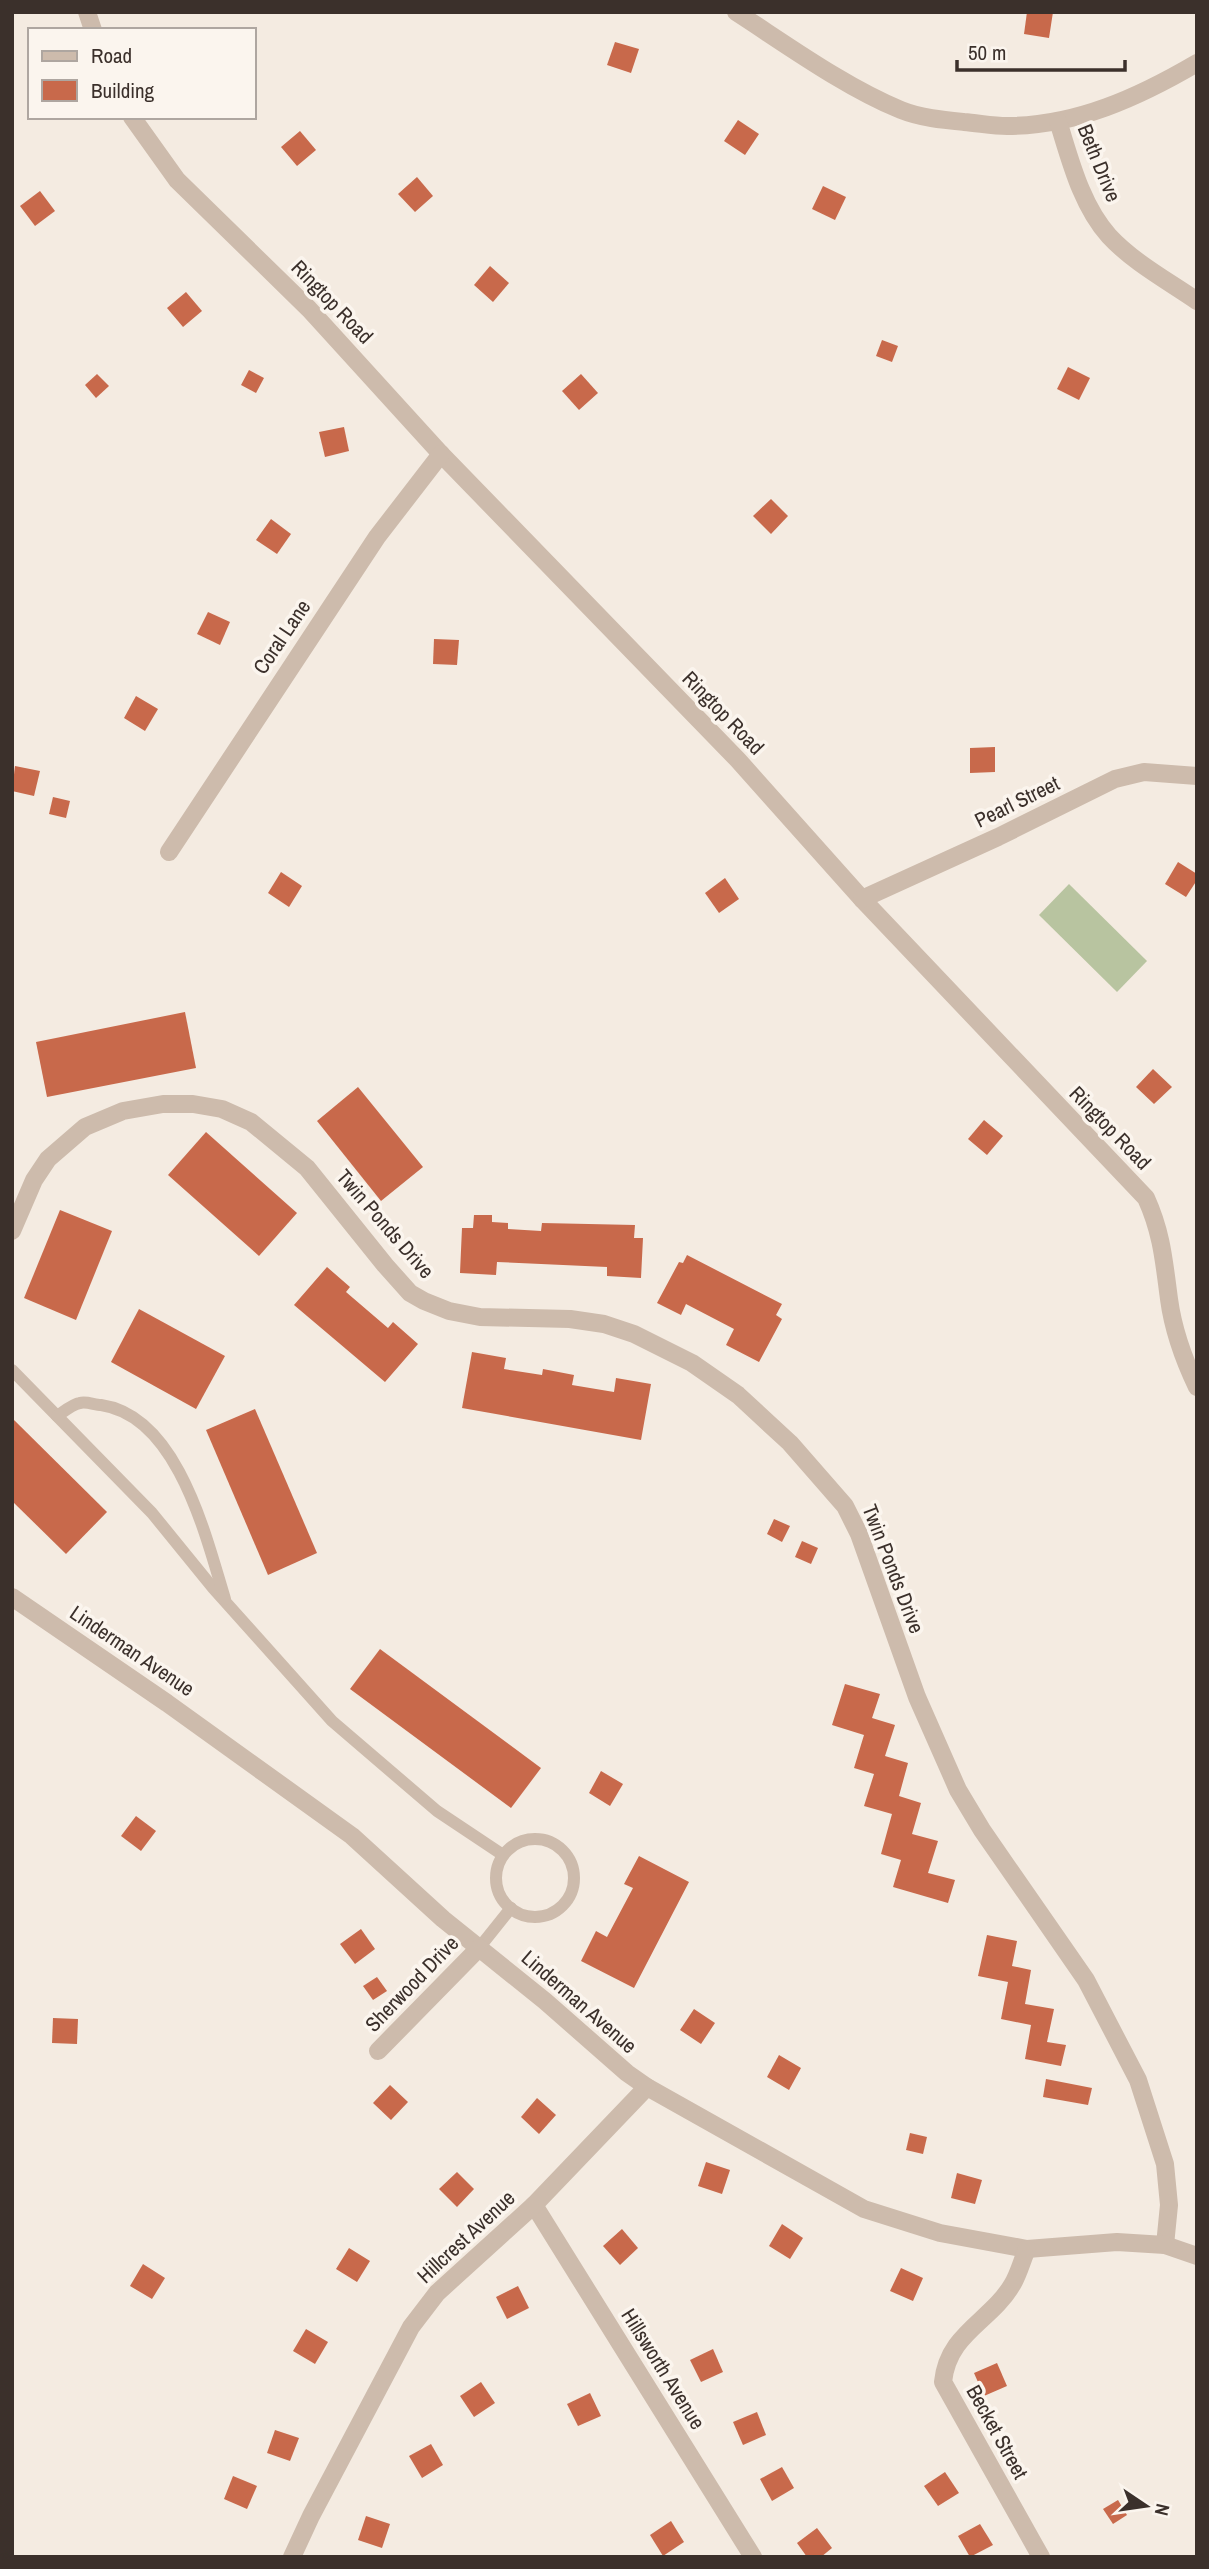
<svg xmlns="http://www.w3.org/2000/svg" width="1209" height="2569" font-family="'Archivo Narrow',sans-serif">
	<rect width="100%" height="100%" fill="#f4ebe1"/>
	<!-- green -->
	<polygon fill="#b8c4a0" points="1069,884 1147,961 1117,992 1039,915"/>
	<!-- building -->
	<g fill="#c8694b">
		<polygon points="1027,12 1053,12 1049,38 1024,34"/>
		<polygon points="615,42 639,49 631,73 607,65"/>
		<polygon points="738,120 759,134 745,155 724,141"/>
		<polygon points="300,131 316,150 297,166 281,147"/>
		<polygon points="417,177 433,196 415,212 398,194"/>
		<polygon points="823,186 846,197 835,220 812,209"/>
		<polygon points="40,191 55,211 35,226 20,206"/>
		<polygon points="490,266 509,283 493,302 474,285"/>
		<polygon points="186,292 202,311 183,327 167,308"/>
		<polygon points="882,340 898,346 892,362 876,356"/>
		<polygon points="1068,367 1090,378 1079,400 1057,389"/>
		<polygon points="249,370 264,378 256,393 241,385"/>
		<polygon points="97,374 109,386 96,398 85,385"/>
		<polygon points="581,374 598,393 579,410 562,391"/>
		<polygon points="344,427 349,451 325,457 319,432"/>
		<polygon points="771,499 788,516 771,534 753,516"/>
		<polygon points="271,519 291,534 277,554 256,540"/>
		<polygon points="208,612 230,622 220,645 197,634"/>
		<polygon points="434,639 459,640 457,665 433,664"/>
		<polygon points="136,696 158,709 145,731 124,718"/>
		<polygon points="995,747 995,772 970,773 970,748"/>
		<polygon points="15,766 40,771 34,796 12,791"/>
		<polygon points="53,797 70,801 66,818 49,814"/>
		<polygon points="1178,862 1197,874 1197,880 1186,897 1165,884"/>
		<polygon points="281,872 302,886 289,907 268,893"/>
		<polygon points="725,878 739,899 719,913 705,893"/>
		<polygon points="185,1012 196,1068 47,1097 36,1042"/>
		<polygon points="1153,1069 1172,1087 1154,1104 1136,1087"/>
		<polygon points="358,1087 423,1167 381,1201 317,1121"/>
		<polygon points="984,1120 1003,1136 987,1155 968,1139"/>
		<polygon points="206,1132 297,1213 259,1256 168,1175"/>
		<polygon points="60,1210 112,1231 76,1320 24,1298"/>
		<polygon points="474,1215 492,1215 492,1222 508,1223 508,1229 541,1231 542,1223 635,1225 634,1238 643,1238 641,1278 607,1276 607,1267 497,1262 496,1275 460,1273 462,1228 473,1228"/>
		<polygon points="687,1255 782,1304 776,1315 782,1319 759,1362 726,1345 734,1329 686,1304 681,1315 657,1303 679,1262 683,1263"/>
		<polygon points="327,1267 350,1287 346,1292 388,1328 393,1322 418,1344 385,1382 294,1305"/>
		<polygon points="139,1309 225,1356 196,1409 111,1362"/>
		<polygon points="472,1352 506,1358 504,1369 542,1375 543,1369 574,1375 572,1385 614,1392 616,1378 651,1384 641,1440 462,1408"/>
		<polygon points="255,1409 317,1553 268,1575 206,1430"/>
		<polygon points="12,1418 107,1512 66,1554 12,1501"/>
		<polygon points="774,1519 790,1526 782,1542 767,1534"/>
		<polygon points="802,1541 818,1548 811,1564 795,1557"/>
		<polygon points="380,1649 541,1768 511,1808 350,1689"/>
		<polygon points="845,1684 880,1694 872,1718 895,1725 885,1756 908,1763 899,1796 921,1803 912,1834 938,1841 928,1873 955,1880 948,1903 893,1887 901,1860 881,1854 892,1814 864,1806 874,1774 854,1768 864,1735 832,1725"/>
		<polygon points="601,1771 623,1784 610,1806 589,1793"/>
		<polygon points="136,1816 156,1831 141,1851 121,1836"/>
		<polygon points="639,1856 689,1882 634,1988 581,1961 596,1931 607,1937 633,1888 624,1884"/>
		<polygon points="361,1929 375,1949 355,1964 340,1944"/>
		<polygon points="987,1935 1017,1941 1012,1966 1031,1970 1025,2004 1054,2009 1047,2042 1066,2045 1061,2066 1025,2059 1031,2025 1001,2019 1008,1982 978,1976"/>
		<polygon points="377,1977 387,1991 373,2000 363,1986"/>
		<polygon points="694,2009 715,2023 701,2044 680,2030"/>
		<polygon points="53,2018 78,2019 77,2044 52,2043"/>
		<polygon points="779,2055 801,2068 789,2090 767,2077"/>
		<polygon points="1046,2079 1092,2088 1088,2105 1043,2097"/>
		<polygon points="390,2085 408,2102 391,2120 373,2103"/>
		<polygon points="537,2098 556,2115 539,2134 521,2117"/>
		<polygon points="910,2133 927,2137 923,2154 906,2150"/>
		<polygon points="706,2162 730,2170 722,2194 698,2186"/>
		<polygon points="457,2172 474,2189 457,2207 439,2189"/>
		<polygon points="957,2173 982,2180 975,2204 951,2198"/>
		<polygon points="782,2224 803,2238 790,2259 769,2246"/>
		<polygon points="622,2229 638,2248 620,2265 603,2246"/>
		<polygon points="349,2248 370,2261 357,2282 336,2269"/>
		<polygon points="143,2264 165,2278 152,2299 130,2286"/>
		<polygon points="901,2268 923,2278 913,2301 890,2291"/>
		<polygon points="518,2286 529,2308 507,2319 496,2297"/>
		<polygon points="306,2329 328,2342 315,2364 293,2351"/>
		<polygon points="713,2349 723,2372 701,2382 690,2360"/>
		<polygon points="997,2363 1007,2386 984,2396 974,2373"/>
		<polygon points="481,2382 495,2403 474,2417 460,2396"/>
		<polygon points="590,2393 601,2416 578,2426 567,2404"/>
		<polygon points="757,2412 766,2435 743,2445 733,2422"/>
		<polygon points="275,2430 299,2438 290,2461 267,2453"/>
		<polygon points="431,2444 443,2465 422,2478 409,2456"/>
		<polygon points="782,2467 794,2488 772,2501 760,2479"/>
		<polygon points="945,2472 959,2493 938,2506 924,2486"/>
		<polygon points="233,2476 257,2486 247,2509 224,2499"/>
		<polygon points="1118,2500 1127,2515 1113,2524 1103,2509"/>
		<polygon points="366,2516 390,2524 382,2548 358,2540"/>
		<polygon points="671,2521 684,2542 663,2556 650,2535"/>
		<polygon points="980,2524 993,2545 970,2557 958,2536"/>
		<polygon points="817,2528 832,2548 821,2557 807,2557 797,2543"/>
	</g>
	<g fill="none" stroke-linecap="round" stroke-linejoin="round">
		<!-- lane -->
		<g stroke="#cdbbac" stroke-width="12">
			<polyline points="12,1370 152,1513 213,1588 332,1721 437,1811 503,1855"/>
			<path d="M57,1416C63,1412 73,1404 80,1403C86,1401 95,1405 101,1405C178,1416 206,1537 225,1599"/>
			<circle cx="535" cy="1878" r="39"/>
			<polyline points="479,1948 511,1908"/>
		</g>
		<!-- street -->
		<g stroke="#cdbbac" stroke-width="18">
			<polyline points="87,12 93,30"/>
			<path d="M736,12C787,45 845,87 901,110C921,118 943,120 964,122C978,123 993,126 1007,126C1076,126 1139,97 1197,63"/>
			<path d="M132,117L177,180L309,309L441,454L738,760L862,899L1146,1198C1162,1233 1164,1262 1169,1299C1173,1329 1184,1360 1197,1387"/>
			<path d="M1058,121C1070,159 1081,205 1109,236C1133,262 1168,281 1197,301"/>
			<polyline points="169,852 377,537 441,454"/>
			<polyline points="862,899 998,837 1115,779 1144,772 1197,776"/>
			<polyline points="12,1231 34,1180 48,1159 85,1127 123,1111 163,1104 193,1104 222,1109 251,1122 307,1168 385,1265 410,1293 424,1301 449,1311 480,1317 570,1319 604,1324 634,1334 692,1363 738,1395 790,1443 845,1506 859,1534 917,1697 958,1790 982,1830 1086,1980 1138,2080 1165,2164 1169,2205 1165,2245"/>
			<polyline points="12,1597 167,1703 352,1836 443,1919 545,2001 627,2073 647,2087 864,2209 940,2233 1027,2249 1117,2242 1165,2245 1197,2256"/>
			<polyline points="378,2051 479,1948"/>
			<polyline points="534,2205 753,2557"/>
			<path d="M1027,2249C1022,2260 1019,2274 1012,2285C990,2322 948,2333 943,2382L1041,2557"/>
			<polyline points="292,2557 311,2516 411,2327 437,2293 534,2205 647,2087"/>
		</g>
	</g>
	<g text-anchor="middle" stroke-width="7" stroke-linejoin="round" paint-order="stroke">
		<!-- street labels -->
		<g font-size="21" fill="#3b302b" stroke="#fbf5ee">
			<text transform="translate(1099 163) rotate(68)" y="7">Beth Drive</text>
			<text transform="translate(332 302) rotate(46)" y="7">Ringtop Road</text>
			<text transform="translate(282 637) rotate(-56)" y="7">Coral Lane</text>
			<text transform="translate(723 713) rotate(46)" y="7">Ringtop Road</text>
			<text transform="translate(1017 802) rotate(-26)" y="7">Pearl Street</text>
			<text transform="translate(1110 1128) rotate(46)" y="7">Ringtop Road</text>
			<text transform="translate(385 1224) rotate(49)" y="7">Twin Ponds Drive</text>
			<text transform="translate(893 1569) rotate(69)" y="7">Twin Ponds Drive</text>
			<text transform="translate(132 1651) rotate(34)" y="7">Linderman Avenue</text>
			<text transform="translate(412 1984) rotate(-46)" y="7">Sherwood Drive</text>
			<text transform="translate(579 2002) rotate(41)" y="7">Linderman Avenue</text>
			<text transform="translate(466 2237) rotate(-43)" y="7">Hillcrest Avenue</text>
			<text transform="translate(663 2369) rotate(58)" y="7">Hillsworth Avenue</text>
			<text transform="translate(997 2432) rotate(61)" y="7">Becket Street</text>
		</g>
	</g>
	<!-- border -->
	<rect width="1209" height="2569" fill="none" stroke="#3b302b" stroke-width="28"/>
	<!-- legend -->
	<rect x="28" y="28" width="228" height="91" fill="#fbf5ee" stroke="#aea6a0" stroke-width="2"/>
	<rect x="42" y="51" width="35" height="10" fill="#cdbbac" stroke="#aea6a0" stroke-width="2"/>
	<text x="91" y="63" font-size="21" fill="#3b302b">Road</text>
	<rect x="42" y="80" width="35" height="21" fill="#c8694b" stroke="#aea6a0" stroke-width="2"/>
	<text x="91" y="98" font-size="21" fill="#3b302b">Building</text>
	<!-- north arrow -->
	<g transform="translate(1146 2506) rotate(103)" stroke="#fbf5ee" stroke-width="5" paint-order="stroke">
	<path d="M0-5L12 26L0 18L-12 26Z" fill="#3b302b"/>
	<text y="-10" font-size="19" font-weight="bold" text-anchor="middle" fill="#3b302b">N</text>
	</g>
	<!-- scale -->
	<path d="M957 60v10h168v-10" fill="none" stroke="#3b302b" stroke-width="3.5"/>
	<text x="968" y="60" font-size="21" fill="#3b302b" stroke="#fbf5ee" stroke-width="5" paint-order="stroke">50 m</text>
</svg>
